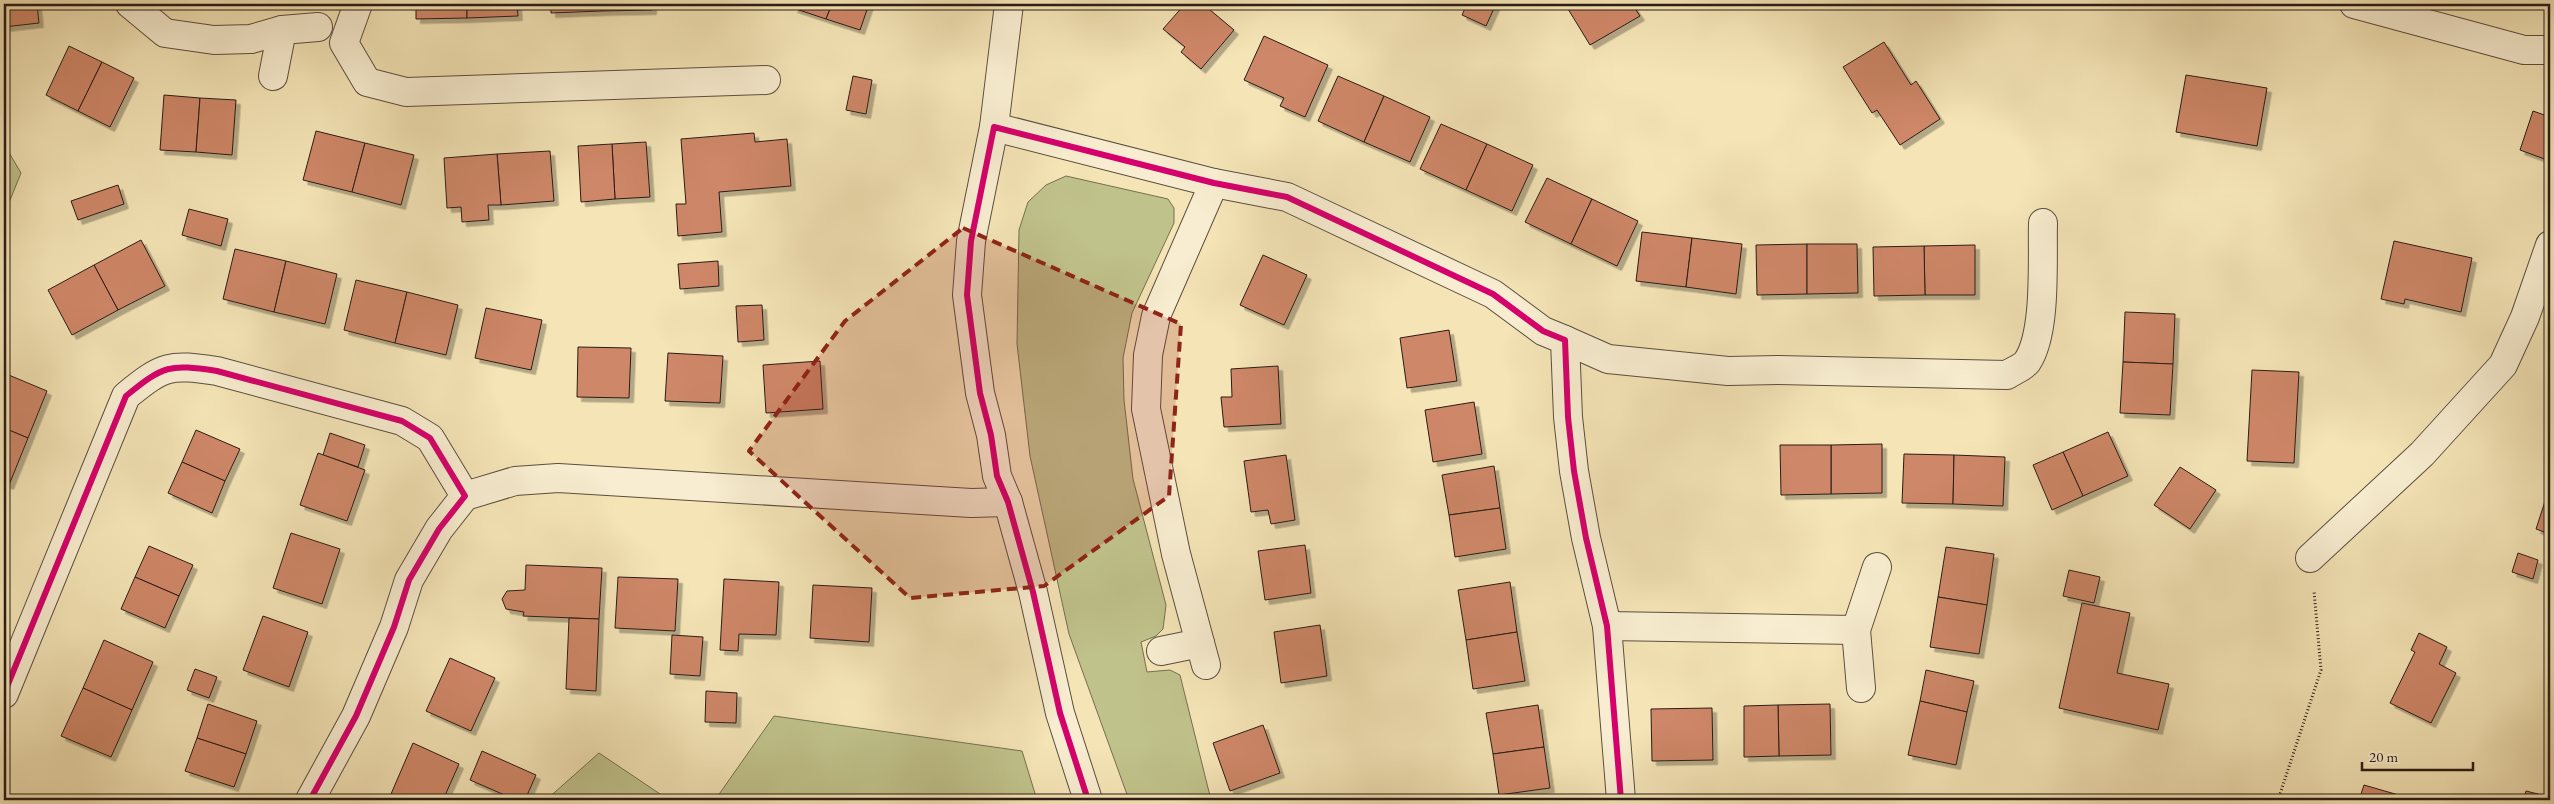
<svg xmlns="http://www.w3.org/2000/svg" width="2554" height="804" font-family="'EB Garamond',serif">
	<defs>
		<filter id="shadow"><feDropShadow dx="4.5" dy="4.5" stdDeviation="0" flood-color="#0004"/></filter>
	</defs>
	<rect width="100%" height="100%" fill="#f4e4b6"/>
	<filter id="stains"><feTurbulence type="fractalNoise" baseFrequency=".004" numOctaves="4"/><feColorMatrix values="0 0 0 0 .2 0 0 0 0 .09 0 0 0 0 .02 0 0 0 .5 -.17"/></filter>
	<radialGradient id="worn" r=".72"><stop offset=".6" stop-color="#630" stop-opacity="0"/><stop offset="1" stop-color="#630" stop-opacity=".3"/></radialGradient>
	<!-- green -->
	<g fill="#c0c28b" stroke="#756f50">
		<polygon points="4,144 21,173 4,215"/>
		<polygon points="1066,176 1168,199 1174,208 1174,223 1132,313 1123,358 1124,400 1133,479 1166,605 1163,629 1156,636 1141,642 1147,672 1170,670 1180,675 1211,800 1129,800 1069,634 1030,456 1017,344 1019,230 1028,202 1046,185"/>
		<polygon points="774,716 1022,751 1037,800 715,800"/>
		<polygon points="599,753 669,800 546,800"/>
	</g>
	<!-- building -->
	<g fill="#ce8768" stroke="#2a1c16" filter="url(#shadow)">
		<polygon points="4,4 37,4 39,23 4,27"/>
		<polygon points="416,4 467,4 467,18 416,19"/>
		<polygon points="467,4 517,4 518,16 467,18"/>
		<polygon points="551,4 602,4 602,11 551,13"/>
		<polygon points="602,4 652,4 652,10 602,11"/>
		<polygon points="795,4 832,4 826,19 793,8"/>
		<polygon points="832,4 869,4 860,30 826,19"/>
		<polygon points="1185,4 1203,4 1234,30 1201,69 1181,52 1185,47 1163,29"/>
		<polygon points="1467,4 1496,4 1486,26 1462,15"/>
		<polygon points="1565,4 1632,4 1640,16 1590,45"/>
		<polygon points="1264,36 1328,65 1305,117 1280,106 1284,98 1244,80"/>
		<polygon points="1884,42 1911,85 1916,81 1940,119 1900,145 1877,110 1872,113 1843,67"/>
		<polygon points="69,46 102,62 78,111 46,95"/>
		<polygon points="102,62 134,78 110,127 78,111"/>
		<polygon points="2186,75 2267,88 2257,146 2176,132"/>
		<polygon points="853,76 872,80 866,114 846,110"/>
		<polygon points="1338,76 1384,96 1364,142 1318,121"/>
		<polygon points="164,95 200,98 196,152 160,150"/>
		<polygon points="1384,96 1430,117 1410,162 1364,142"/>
		<polygon points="200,98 236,100 232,155 196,152"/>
		<polygon points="2533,111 2550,117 2550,161 2520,150"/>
		<polygon points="1441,124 1487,144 1466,190 1420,169"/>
		<polygon points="316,131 365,143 352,192 303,180"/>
		<polygon points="754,133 755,142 787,139 791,186 719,192 722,232 678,236 676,204 686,204 681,139"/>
		<polygon points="646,142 650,197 615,199 612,144"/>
		<polygon points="365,143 414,155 401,205 352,192"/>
		<polygon points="612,144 615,199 581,202 578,146"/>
		<polygon points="1487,144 1533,165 1512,211 1466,190"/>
		<polygon points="550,151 554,201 501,205 497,154"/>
		<polygon points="497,154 501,205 488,205 489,220 462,222 461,207 447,208 444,158"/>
		<polygon points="1547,178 1592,199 1571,244 1525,222"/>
		<polygon points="118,185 124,204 78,220 71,201"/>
		<polygon points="1592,199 1638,221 1617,266 1571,244"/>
		<polygon points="189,209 228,219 221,246 182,235"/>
		<polygon points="1642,232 1692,238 1686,287 1636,281"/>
		<polygon points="1692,238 1742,244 1736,294 1686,287"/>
		<polygon points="141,240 165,286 118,310 94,265"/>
		<polygon points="2394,241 2472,258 2461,312 2405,299 2404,304 2381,299"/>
		<polygon points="1807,244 1807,294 1757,295 1756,245"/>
		<polygon points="1807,244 1857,244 1858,293 1807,294"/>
		<polygon points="1975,245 1975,295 1925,295 1924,246"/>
		<polygon points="1924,246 1925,295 1874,296 1873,247"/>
		<polygon points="235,249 286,261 274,312 223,299"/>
		<polygon points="1263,255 1307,275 1284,325 1240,305"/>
		<polygon points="286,261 337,274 325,324 274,312"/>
		<polygon points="718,261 719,286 680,289 678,264"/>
		<polygon points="94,265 118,310 72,335 48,290"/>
		<polygon points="356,280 407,292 395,343 344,330"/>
		<polygon points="407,292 458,305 446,355 395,343"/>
		<polygon points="762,305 764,340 738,342 736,306"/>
		<polygon points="486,308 542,320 531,370 475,358"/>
		<polygon points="2125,312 2175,314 2173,364 2123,362"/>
		<polygon points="1449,330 1457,381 1407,388 1400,338"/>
		<polygon points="578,347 631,348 629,398 577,397"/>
		<polygon points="668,353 723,356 720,403 665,401"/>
		<polygon points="820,361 823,409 766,413 763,365"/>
		<polygon points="2123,362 2173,364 2170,415 2120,413"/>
		<polygon points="1278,366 1281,424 1224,427 1221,397 1232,397 1231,369"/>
		<polygon points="2252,370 2299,372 2294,463 2247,461"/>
		<polygon points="4,373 47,391 28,438 4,428"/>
		<polygon points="1474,402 1482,454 1433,462 1425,410"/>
		<polygon points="4,428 28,438 9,485 4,483"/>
		<polygon points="196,430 240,449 225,481 182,462"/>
		<polygon points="2108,432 2128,476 2083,496 2063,452"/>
		<polygon points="330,433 365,445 358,467 323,455"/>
		<polygon points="1882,444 1882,493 1831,494 1831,445"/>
		<polygon points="1780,445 1831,445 1831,494 1781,495"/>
		<polygon points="2063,452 2083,496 2052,510 2033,465"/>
		<polygon points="318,453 365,470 347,521 300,505"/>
		<polygon points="1904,454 1954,455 1953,504 1902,503"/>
		<polygon points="1286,455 1295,520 1271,524 1268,510 1251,512 1244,461"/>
		<polygon points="1954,455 2005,457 2003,506 1953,504"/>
		<polygon points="182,462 225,481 212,513 168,493"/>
		<polygon points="1494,466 1500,508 1449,515 1442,475"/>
		<polygon points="2180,467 2216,490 2190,529 2154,505"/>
		<polygon points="2550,486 2550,534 2536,529"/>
		<polygon points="1500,508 1506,549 1455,557 1449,515"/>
		<polygon points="291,533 340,549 322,604 273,588"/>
		<polygon points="1305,545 1311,593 1265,600 1258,551"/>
		<polygon points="149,546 193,565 179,596 135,577"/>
		<polygon points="1946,547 1994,554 1987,605 1938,597"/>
		<polygon points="2518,553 2538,560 2533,579 2512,572"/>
		<polygon points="526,565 602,568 599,619 523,616 524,612 506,609 502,599 507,591 525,590"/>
		<polygon points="2069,570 2100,577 2094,603 2063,596"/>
		<polygon points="135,577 179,596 165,628 121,609"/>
		<polygon points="618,577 678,579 675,631 615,628"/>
		<polygon points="724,579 779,582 776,635 739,634 738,651 720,650"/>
		<polygon points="1510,582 1517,632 1466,640 1458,590"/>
		<polygon points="813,585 872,588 869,642 810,638"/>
		<polygon points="1938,597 1987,605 1979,654 1930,647"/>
		<polygon points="2082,603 2130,613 2117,673 2169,684 2158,730 2059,708"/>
		<polygon points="263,616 308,632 289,687 243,670"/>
		<polygon points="569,618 599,619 596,691 566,689"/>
		<polygon points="1320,625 1327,676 1281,683 1274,632"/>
		<polygon points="1517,632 1525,681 1473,689 1466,640"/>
		<polygon points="2419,633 2447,647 2439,664 2456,673 2431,723 2390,703 2415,652 2411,650"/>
		<polygon points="672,635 703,637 700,676 670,674"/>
		<polygon points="104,640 153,662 132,710 83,688"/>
		<polygon points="450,658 495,678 471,731 426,711"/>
		<polygon points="195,669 217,677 209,698 187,690"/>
		<polygon points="1926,670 1974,681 1967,712 1920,701"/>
		<polygon points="83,688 132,710 111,757 61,736"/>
		<polygon points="706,691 737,693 736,723 705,722"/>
		<polygon points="1920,701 1967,712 1956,765 1908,755"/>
		<polygon points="208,704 257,721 246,754 197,738"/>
		<polygon points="1830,704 1831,755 1779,756 1778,705"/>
		<polygon points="1538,705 1544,747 1493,754 1486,713"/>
		<polygon points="1778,705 1779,756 1744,757 1744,706"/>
		<polygon points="1712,708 1713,760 1652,761 1651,709"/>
		<polygon points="1263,725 1280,773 1230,791 1213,743"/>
		<polygon points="197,738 246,754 234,787 185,771"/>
		<polygon points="413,743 459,764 443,800 405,800 391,794"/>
		<polygon points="1544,747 1550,788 1499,795 1493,754"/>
		<polygon points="482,751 536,775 525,800 516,800 470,780"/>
		<polygon points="2364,785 2409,798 2408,800 2359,800"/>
		<polygon points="2526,791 2550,797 2550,800 2523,800"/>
	</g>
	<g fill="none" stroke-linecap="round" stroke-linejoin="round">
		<defs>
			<g id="street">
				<polyline points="130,4 165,33 214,40 251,39 282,30"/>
				<polyline points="358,4 344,43 367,82 406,92 766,80"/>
				<polyline points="2354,4 2524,50 2550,50"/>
				<polyline points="273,76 282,30 318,27"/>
				<polyline points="994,127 1009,4"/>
				<path d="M1565,340L1608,359L1728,371L1778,370L2007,375C2013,371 2023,367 2027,362C2047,333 2042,259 2043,223"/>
				<polyline points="465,496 515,481 558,478 971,503 1008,502"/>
				<polyline points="2310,558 2422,454 2503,365 2525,317 2550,245"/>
				<polyline points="1607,626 1856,630"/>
				<polyline points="1200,643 1176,554 1146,409 1148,355 1156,316 1214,183"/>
				<polyline points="1161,651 1200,643 1206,665"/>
				<polyline points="1861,688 1856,630 1877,567"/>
				<path d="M4,694L126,396C164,365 169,364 217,371L402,421L430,438L465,496L439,529L409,580L394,627L356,716L310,800"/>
				<polyline points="1088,800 1060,713 1033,592 1008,502 997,476 991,435 980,393 967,295 971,241 994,127 1214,183 1287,197 1493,294 1543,331 1565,340 1568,417 1574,471 1586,538 1607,626 1621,800"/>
			</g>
		</defs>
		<!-- street casing -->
		<use href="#street" stroke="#5c4e3e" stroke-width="30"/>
		<!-- path -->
		<polyline stroke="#2a1c16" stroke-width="3" stroke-dasharray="1 2.5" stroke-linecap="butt" points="2278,800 2321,670 2314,591"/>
		<!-- street -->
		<use href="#street" stroke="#f8edd0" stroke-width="28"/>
		<defs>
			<g id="cycleway">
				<path d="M4,694L126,396C164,365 169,364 217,371L402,421L430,438L465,496L439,529L409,580L394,627L356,716L310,800"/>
				<polyline points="1088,800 1060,713 1033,592 1008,502 997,476 991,435 980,393 967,295 971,241 994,127 1214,183 1287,197 1493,294 1543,331 1565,340 1568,417 1574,471 1586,538 1607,626 1621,800"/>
			</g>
		</defs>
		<!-- cycleway casing -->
		<use href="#cycleway" stroke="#f8edd0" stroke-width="9"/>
		<!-- cycleway -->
		<use href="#cycleway" stroke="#d6006c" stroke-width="6"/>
	</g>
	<!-- marked area -->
	<path fill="#8f2418" fill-opacity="0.2" stroke="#8f2418" stroke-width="4" stroke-dasharray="10 6" stroke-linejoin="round" d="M963,228L1181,324L1169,496L1044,586L910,598L749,451L845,321Z"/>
	<!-- margin -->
	<rect width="2554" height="804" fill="none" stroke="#f4e4b6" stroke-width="20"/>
	<rect x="5" y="5" width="2544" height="794" fill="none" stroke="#2a1c16" stroke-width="2.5"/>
	<rect x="10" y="10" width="2534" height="784" fill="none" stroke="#2a1c16"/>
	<!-- scale -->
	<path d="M2362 762v8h111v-8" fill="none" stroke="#2a1c16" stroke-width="2.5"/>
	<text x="2369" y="762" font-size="15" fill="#2a1c16" stroke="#f8edd0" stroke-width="4" paint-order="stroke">20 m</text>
	<rect width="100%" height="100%" filter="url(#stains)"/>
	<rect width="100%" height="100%" fill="url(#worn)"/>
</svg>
